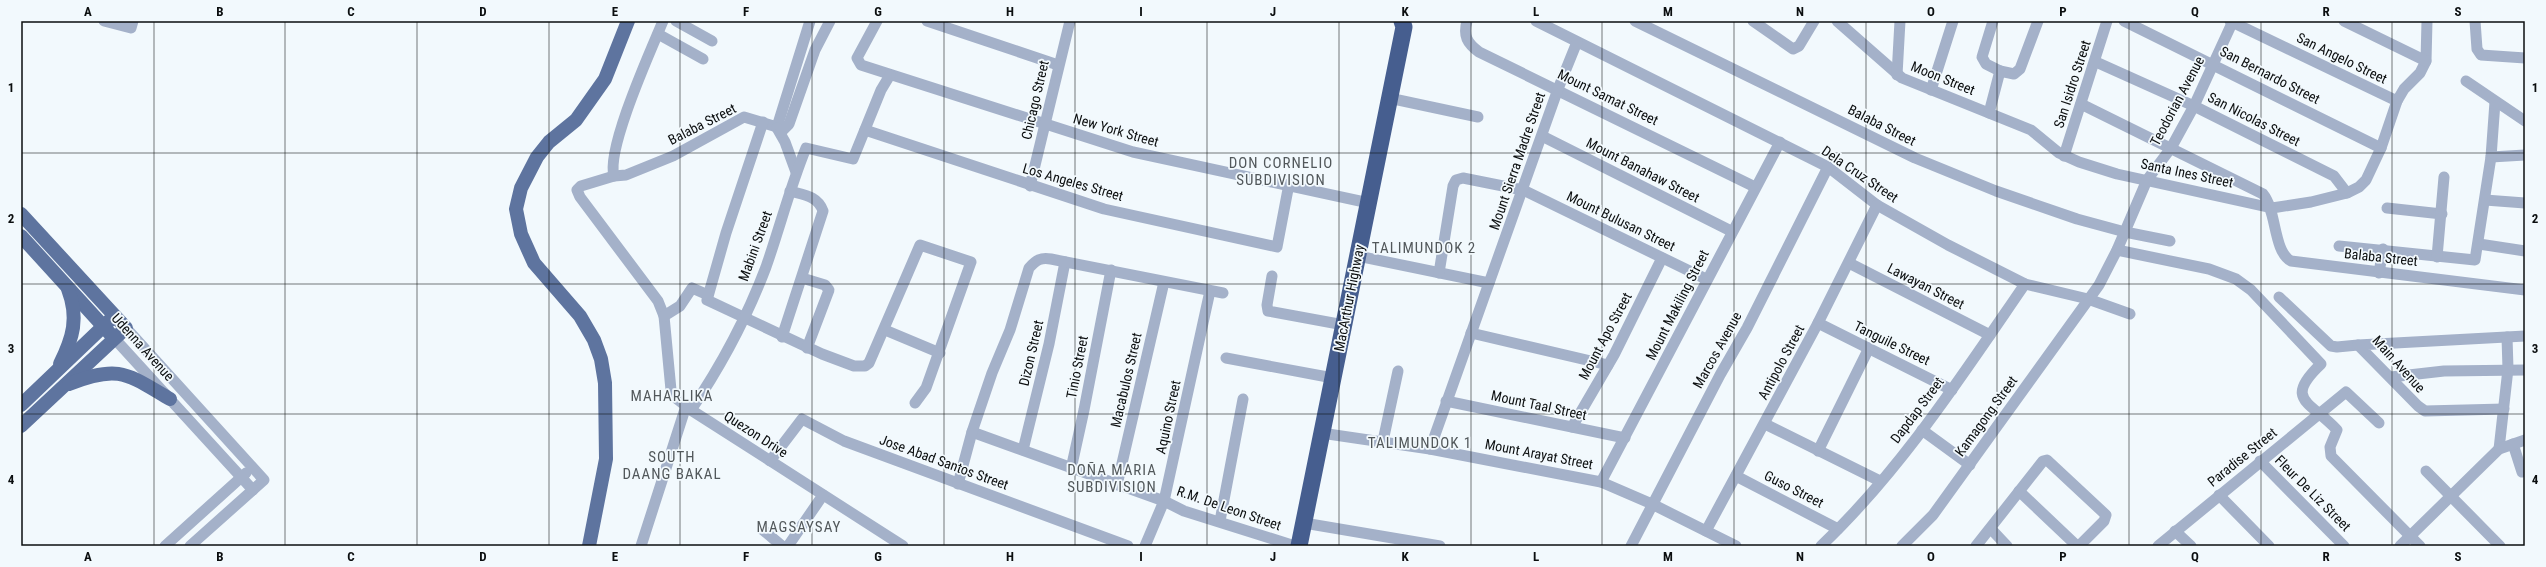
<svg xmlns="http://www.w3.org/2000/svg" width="2546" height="567" font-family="'Roboto Condensed',sans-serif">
	<rect width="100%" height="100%" fill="#f2f9fd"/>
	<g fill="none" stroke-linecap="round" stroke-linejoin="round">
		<!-- minor -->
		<g stroke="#a4b1c9" stroke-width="11">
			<polyline points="104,21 131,28 133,21"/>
			<polyline points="676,21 712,41"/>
			<polyline points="810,21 777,127 744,117 673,156 626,175 614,176 581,186 577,190 580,197 658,301 664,316 671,390 677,399 691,410 903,546"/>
			<polyline points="877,21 857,58 861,65 1133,152 1369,203"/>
			<polyline points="927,21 1058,65"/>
			<path d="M1467,21C1463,36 1467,43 1479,52L1755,187"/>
			<polyline points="1536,21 1828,167 1877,205 1948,245 2025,284 2088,299 2130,314"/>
			<polyline points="1635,21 1915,158 1996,191 2077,219 2125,232 2170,241"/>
			<polyline points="1753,21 1793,49 1799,46 1814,21"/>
			<polyline points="1837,21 1902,78 2031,130 2059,153 2079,162 2117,174 2272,208 2311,202 2347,193 2359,187 2366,180 2381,148 2397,101 2404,89 2420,73 2426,61 2427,21"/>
			<polyline points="1993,21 1982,57 1986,64 2000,71"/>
			<polyline points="2124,21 2381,148"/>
			<polyline points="2230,21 2397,101"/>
			<polyline points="2344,21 2426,61"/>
			<polyline points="2475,21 2477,49 2481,55 2525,58"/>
			<polyline points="658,34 703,59"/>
			<polyline points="2096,62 2194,106 2334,176 2347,193"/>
			<polyline points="1897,75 1900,21"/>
			<polyline points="2466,81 2525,121"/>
			<polyline points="1931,90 1953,21"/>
			<polyline points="1389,98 1478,117"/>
			<path d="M2081,104L2263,194C2277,211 2273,251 2291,261L2525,290"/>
			<polyline points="1989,113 2000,71 2014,74 2020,69 2038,21"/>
			<polyline points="763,122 726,233 707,300 822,354 854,366 865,366 869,363 920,245 971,262 926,388 915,403"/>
			<polyline points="777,128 785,142 796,172"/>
			<polyline points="865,130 1104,209 1277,247 1289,184"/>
			<polyline points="781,132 789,124 815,50 830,21"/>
			<polyline points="1542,136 1731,231"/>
			<polyline points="2064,156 2107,21"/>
			<polyline points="2491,157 2525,155"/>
			<path d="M614,176C606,149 651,50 663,21"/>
			<polyline points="1030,186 1070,21"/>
			<polyline points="2485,200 2525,203"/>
			<polyline points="2387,208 2442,214"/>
			<polyline points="2479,244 2525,251"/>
			<polyline points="2339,246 2475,260 2491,157 2495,102"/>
			<path d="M2117,250L2209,269L2236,279L2251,290L2321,364C2283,400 2310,401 2337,430L2330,447L2331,456L2420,546"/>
			<polyline points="1358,256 1489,283"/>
			<polyline points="2437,257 2444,177"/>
			<polyline points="1849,263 1990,335"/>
			<polyline points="1439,273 1453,186 1456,180 1463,178 1523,190 1706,279"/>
			<polyline points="2379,273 2383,249"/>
			<polyline points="1272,276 1267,305 1268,311 1344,325"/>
			<polyline points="802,278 825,285 829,290 807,348"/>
			<polyline points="2279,297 2331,346 2337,347 2358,345"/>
			<polyline points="664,316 680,306 692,288 708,295"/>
			<polyline points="1818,323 1952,390"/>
			<polyline points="126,328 264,480 190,546"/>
			<polyline points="885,330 940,353"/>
			<polyline points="1471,333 1608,365"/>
			<path d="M782,337L823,211C818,196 804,195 790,191"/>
			<polyline points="114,338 253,490"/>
			<polyline points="1226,358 1333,378"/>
			<polyline points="2391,377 2444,371 2525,370"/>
			<polyline points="1446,401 1625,438"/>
			<polyline points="2504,409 2425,411 2418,406 2358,345 2525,336"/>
			<path d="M691,410C721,366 747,317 766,267C780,227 790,187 806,148L853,159L881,90L890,75"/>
			<polyline points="1765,424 1880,481"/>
			<polyline points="1572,427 1614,355 1662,258"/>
			<polyline points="1922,430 1970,465"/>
			<polyline points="972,432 1164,501 1184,511 1295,546"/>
			<polyline points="1321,433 1430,449 1601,482 1652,504 1736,546"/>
			<polyline points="1383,441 1398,371"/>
			<polyline points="2513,444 2522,472"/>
			<polyline points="1430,449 1558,89 1577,42"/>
			<polyline points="2499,449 2508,369 2507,337"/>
			<polyline points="1023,450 1049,344 1065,262"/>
			<polyline points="1818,451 1869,348"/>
			<polyline points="770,461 802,419 844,441 1128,546"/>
			<polyline points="2260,461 2344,546"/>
			<polyline points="1071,469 1084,410 1111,270"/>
			<polyline points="2426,471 2500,546"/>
			<polyline points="1736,476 1838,529"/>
			<polyline points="1601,482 1780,142"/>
			<path d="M958,484L972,432L992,373L1010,330L1029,268C1036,260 1041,257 1051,259L1223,293"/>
			<polyline points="1117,485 1164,282"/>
			<polyline points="2019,491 2077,546"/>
			<polyline points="2219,495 2269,546"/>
			<polyline points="1220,521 1243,399"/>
			<polyline points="1304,523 1440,546"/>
			<polyline points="1991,529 2007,546"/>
			<polyline points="763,530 782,546"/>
			<polyline points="1706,531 1818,323 1877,205"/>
			<polyline points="2175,531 2191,546"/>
			<polyline points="165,546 246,473"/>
			<polyline points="641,546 686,406"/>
			<polyline points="788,546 823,495"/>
			<polyline points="1145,546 1164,501 1210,291"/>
			<polyline points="1631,546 1720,375 1747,328 1828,167"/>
			<path d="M1821,546C1901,470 1963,374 2025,284"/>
			<polyline points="1902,546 1933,515 2099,285 2117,250 2147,180 2171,148 2194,106 2233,21"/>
			<polyline points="1976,546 2043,461 2047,460 2106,515 2104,521 2079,546"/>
			<polyline points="2158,546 2346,392 2379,423"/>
			<polyline points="2400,546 2499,449 2525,440"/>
		</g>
		<!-- major -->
		<g stroke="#5e749f" stroke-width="14">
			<polyline points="21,214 126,328 21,426"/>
			<polyline points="21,236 114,338"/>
			<path d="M60,364C73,338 79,318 68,289"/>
			<path d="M69,384C119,364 127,374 170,399"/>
			<polyline points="21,405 110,320"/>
			<polyline points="589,546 606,459 605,383 601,359 594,340 580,316 534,263 521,234 516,209 521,188 537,157 549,142 576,120 605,79 628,21"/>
		</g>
		<!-- highway -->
		<polyline stroke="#465e8f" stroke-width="17" points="1299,546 1404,27 1402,21"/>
	</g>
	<!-- grid -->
	<path fill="none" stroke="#0b0e0f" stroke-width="1" stroke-opacity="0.55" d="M154,21V546M285,21V546M417,21V546M549,21V546M680,21V546M812,21V546M944,21V546M1075,21V546M1207,21V546M1339,21V546M1471,21V546M1602,21V546M1734,21V546M1866,21V546M1997,21V546M2129,21V546M2261,21V546M2392,21V546M21,153H2525M21,284H2525M21,414H2525"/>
	<g text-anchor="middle" stroke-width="3.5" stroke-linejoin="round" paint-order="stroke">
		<!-- street labels -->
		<g font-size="14" fill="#0b0e0f" stroke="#f2f9fd">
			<text transform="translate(2342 58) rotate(26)" y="5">San Angelo Street</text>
			<text transform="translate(2270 75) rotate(27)" y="5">San Bernardo Street</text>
			<text transform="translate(1943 78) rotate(22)" y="5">Moon Street</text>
			<text transform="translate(2072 84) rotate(-72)" y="5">San Isidro Street</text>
			<text transform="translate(1608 97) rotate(26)" y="5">Mount Samat Street</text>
			<text transform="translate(1035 100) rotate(-77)" y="5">Chicago Street</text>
			<text transform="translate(2177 101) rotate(-62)" y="5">Teodorian Avenue</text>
			<text transform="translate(2254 119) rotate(27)" y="5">San Nicolas Street</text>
			<text transform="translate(702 124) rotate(-27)" y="5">Balaba Street</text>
			<text transform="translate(1882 125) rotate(27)" y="5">Balaba Street</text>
			<text transform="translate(1116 130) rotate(16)" y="5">New York Street</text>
			<text transform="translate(1517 161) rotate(-71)" y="5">Mount Sierra Madre Street</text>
			<text transform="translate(1643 170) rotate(27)" y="5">Mount Banahaw Street</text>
			<text transform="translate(2187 173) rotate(12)" y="5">Santa Ines Street</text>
			<text transform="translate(1860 174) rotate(34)" y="5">Dela Cruz Street</text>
			<text transform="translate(1073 182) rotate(16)" y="5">Los Angeles Street</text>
			<text transform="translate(1621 221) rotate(26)" y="5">Mount Bulusan Street</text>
			<text transform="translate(755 246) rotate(-70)" y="5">Mabini Street</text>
			<text transform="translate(2381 257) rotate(6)" y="5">Balaba Street</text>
			<text transform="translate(1926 286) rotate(27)" y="5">Lawayan Street</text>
			<text transform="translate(1349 298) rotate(-79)" y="5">MacArthur Highway</text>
			<text transform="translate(1677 305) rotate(-63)" y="5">Mount Makiling Street</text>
			<text transform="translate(1605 336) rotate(-62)" y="5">Mount Apo Street</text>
			<text transform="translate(1892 343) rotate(26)" y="5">Tanguile Street</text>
			<text transform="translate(143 347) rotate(48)" y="5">Udenna Avenue</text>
			<text transform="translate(1717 350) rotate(-61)" y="5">Marcos Avenue</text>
			<text transform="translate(1031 353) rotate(-77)" y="5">Dizon Street</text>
			<text transform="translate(1781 362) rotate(-62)" y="5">Antipolo Street</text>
			<text transform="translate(2399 364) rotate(48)" y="5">Main Avenue</text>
			<text transform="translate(1077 367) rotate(-79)" y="5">Tinio Street</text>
			<text transform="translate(1126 380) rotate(-77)" y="5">Macabulos Street</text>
			<text transform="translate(1539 405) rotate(12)" y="5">Mount Taal Street</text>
			<text transform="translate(1917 410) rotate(-53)" y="5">Dapdap Street</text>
			<text transform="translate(1986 416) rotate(-54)" y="5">Kamagong Street</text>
			<text transform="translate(1168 417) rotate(-78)" y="5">Aquino Street</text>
			<text transform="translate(756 434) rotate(33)" y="5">Quezon Drive</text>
			<text transform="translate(1539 454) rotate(11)" y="5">Mount Arayat Street</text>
			<text transform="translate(2242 457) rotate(-39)" y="5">Paradise Street</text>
			<text transform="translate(944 462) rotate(20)" y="5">Jose Abad Santos Street</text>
			<text transform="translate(1794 489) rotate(27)" y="5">Guso Street</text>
			<text transform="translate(2313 493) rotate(45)" y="5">Fleur De Liz Street</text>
			<text transform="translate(1229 508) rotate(19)" y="5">R.M. De Leon Street</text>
		</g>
		<!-- neighbourhood labels -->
		<g font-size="15" letter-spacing="1" fill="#52585b" stroke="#f2f9fd">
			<text x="1281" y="168">DON CORNELIO<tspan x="1281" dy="17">SUBDIVISION</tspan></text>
			<text x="1424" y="253">TALIMUNDOK 2</text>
			<text x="672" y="401">MAHARLIKA</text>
			<text x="1420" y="448">TALIMUNDOK 1</text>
			<text x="672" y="462">SOUTH<tspan x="672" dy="17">DAANG BAKAL</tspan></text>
			<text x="1112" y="475">DOÑA MARIA<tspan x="1112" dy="17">SUBDIVISION</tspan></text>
			<text x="799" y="532">MAGSAYSAY</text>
		</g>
	</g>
	<!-- border -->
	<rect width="2546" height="567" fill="none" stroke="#f2f9fd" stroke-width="44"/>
	<rect x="22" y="22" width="2502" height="523" fill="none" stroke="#0b0e0f" stroke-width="1.5"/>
	<g font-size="13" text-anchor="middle" font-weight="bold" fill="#0b0e0f">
		<text x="88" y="16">A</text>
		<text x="220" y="16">B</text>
		<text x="351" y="16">C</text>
		<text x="483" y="16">D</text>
		<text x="615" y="16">E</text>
		<text x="746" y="16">F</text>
		<text x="878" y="16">G</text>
		<text x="1010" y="16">H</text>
		<text x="1141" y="16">I</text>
		<text x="1273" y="16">J</text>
		<text x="1405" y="16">K</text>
		<text x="1536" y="16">L</text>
		<text x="1668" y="16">M</text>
		<text x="1800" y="16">N</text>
		<text x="1931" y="16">O</text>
		<text x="2063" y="16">P</text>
		<text x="2195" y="16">Q</text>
		<text x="2326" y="16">R</text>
		<text x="2458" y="16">S</text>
		<text x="11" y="92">1</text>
		<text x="2535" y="92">1</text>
		<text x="11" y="223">2</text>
		<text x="2535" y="223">2</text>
		<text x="11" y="353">3</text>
		<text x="2535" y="353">3</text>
		<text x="11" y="484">4</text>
		<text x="2535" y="484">4</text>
		<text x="88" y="561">A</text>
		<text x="220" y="561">B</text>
		<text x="351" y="561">C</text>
		<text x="483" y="561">D</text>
		<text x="615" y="561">E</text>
		<text x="746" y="561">F</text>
		<text x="878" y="561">G</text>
		<text x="1010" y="561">H</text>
		<text x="1141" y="561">I</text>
		<text x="1273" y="561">J</text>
		<text x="1405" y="561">K</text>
		<text x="1536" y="561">L</text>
		<text x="1668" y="561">M</text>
		<text x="1800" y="561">N</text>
		<text x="1931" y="561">O</text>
		<text x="2063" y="561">P</text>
		<text x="2195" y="561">Q</text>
		<text x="2326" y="561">R</text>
		<text x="2458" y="561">S</text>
	</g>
</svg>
